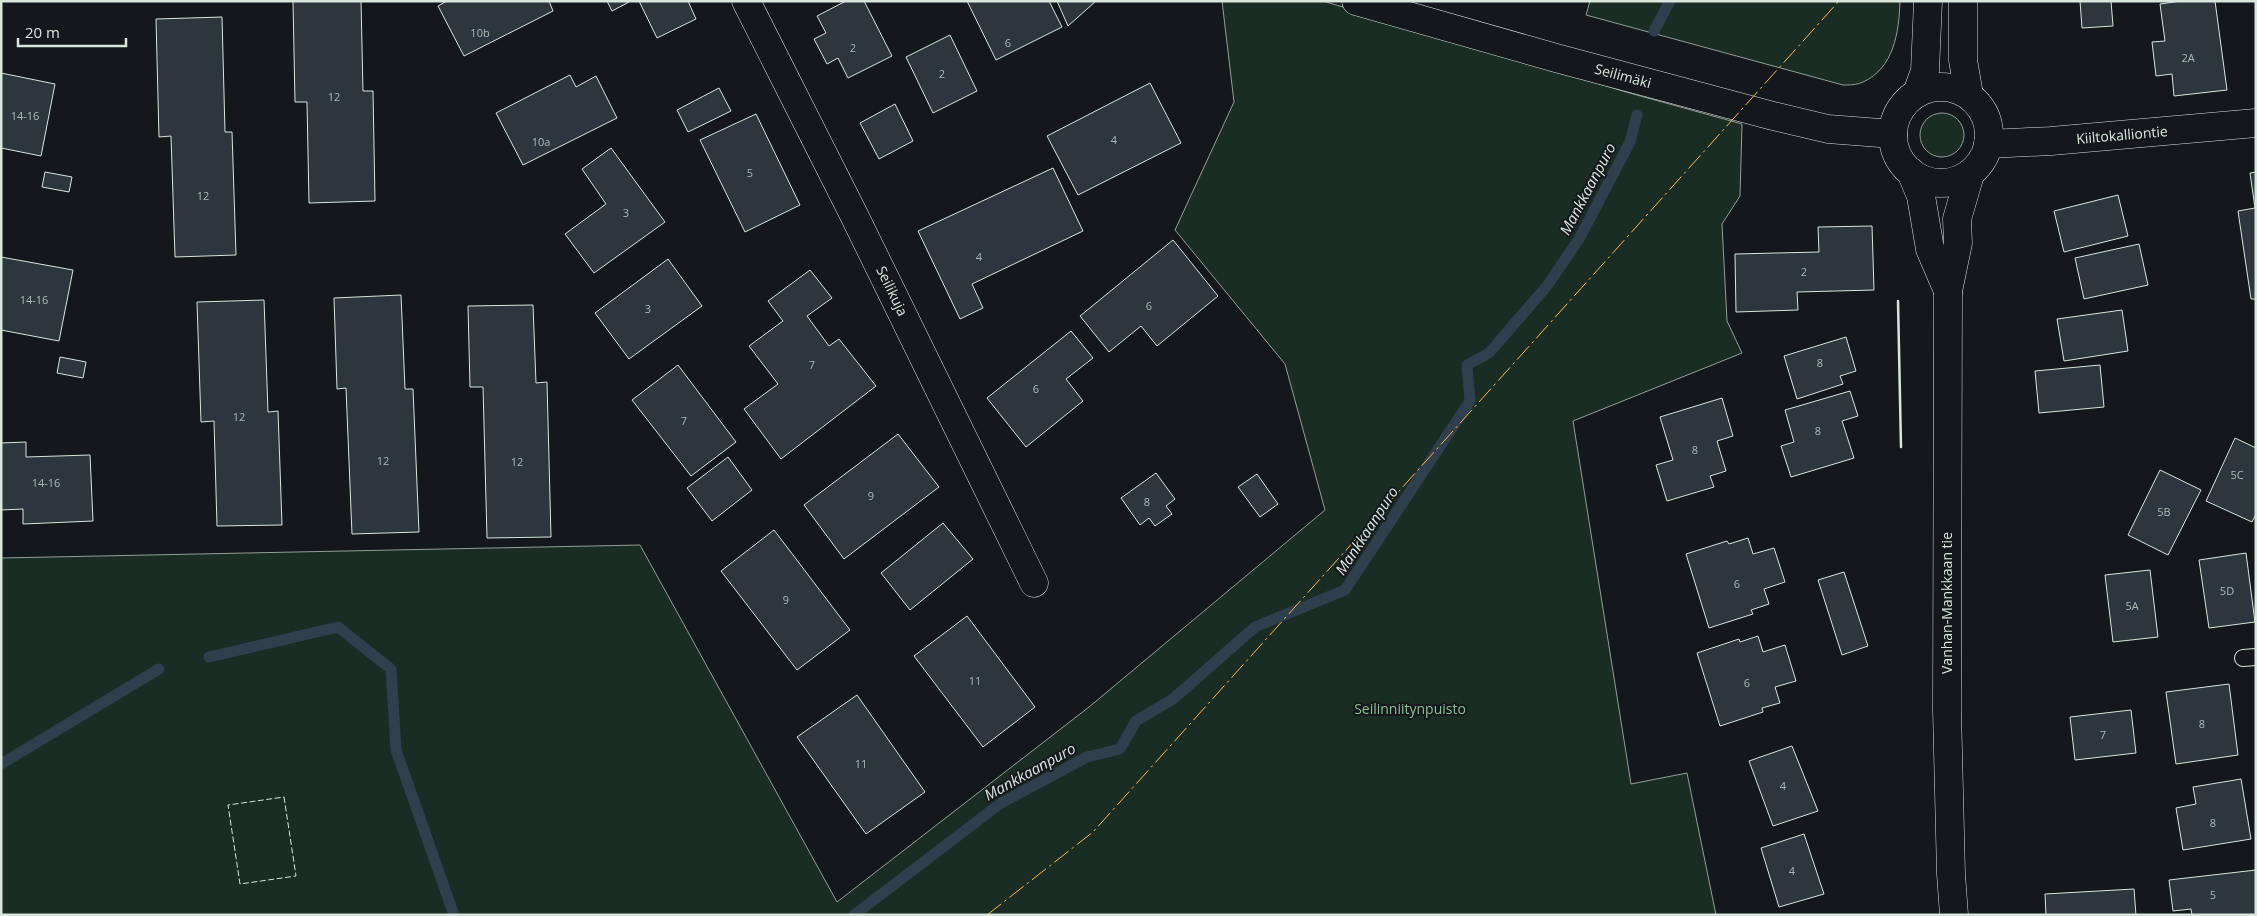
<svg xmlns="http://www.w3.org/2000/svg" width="2257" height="916" font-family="'Open Sans',sans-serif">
	<rect width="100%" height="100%" fill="#14181c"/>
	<!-- green -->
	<g fill="#1a2d24" stroke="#939e99">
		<polygon points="1222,1 1323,1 1626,92 1742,124 1740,196 1722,224 1727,321 1742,353 1573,421 1631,784 1687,773 1716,915 1,915 1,558 640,545 837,902 1089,707 1325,510 1285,364 1175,230 1234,102"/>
		<path d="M1590,1H1900C1899,32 1894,68 1863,82C1857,85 1849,85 1843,85L1586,15Z"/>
		<circle cx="1942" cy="135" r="22"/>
	</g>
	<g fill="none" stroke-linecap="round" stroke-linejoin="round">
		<!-- stream -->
		<g stroke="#2f3f4d" stroke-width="11">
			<polyline points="1654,31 1670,1"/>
			<polyline points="209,657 338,627 391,669 396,750 454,915"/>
			<polyline points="1,764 159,669"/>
			<polyline points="854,915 1001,803 1087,757 1120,749 1136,721 1173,699 1255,627 1345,590 1470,401 1467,365 1489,353 1547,286 1579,239 1630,142 1637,115"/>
		</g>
	</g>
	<!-- building -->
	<g fill="#2c363c" stroke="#d8e6dc">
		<polygon points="293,1 361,1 363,91 373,91 375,201 309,203 307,102 295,102"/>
		<polygon points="447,1 549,1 553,11 464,56 438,6"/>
		<polygon points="607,1 631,1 612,11"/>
		<polygon points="639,1 688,1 696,19 657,38"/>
		<polygon points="846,1 864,1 892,56 848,78 838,58 827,64 814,39 826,33 817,16"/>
		<polygon points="967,1 1049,1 1062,27 996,60"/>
		<polygon points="1057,1 1096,1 1068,26"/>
		<polygon points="2080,1 2111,1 2113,26 2082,28"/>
		<polygon points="2181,1 2215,1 2227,90 2174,96 2172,74 2156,76 2152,42 2165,41 2160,4"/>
		<polygon points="222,17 225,132 232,132 236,255 175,257 171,136 159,137 156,19"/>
		<polygon points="950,35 977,91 933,113 906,57"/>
		<polygon points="1,73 55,84 41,156 1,148"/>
		<polygon points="570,75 576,87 596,76 617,118 523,165 496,113"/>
		<polygon points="1150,83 1181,143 1078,195 1047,136"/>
		<polygon points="719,88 731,111 688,132 677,110"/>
		<polygon points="895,104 913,141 879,159 860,123"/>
		<polygon points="756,114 800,205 745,232 700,140"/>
		<polygon points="611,148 665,222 594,273 565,234 606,204 582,169"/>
		<polygon points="1053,168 1083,231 972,284 983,308 960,319 918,231"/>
		<polygon points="45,172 72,177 69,192 42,187"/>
		<polygon points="2256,172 2256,299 2251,299 2238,211 2255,208 2250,173"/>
		<polygon points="2118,195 2128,236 2064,252 2054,211"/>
		<polygon points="1872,226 1874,290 1797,292 1798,310 1736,312 1735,254 1819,252 1818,227"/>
		<polygon points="1173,240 1218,296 1157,346 1141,326 1109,352 1080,316"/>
		<polygon points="2139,244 2148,285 2084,299 2075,258"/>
		<polygon points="1,257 73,270 59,341 1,330"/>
		<polygon points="668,259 702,306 629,359 595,313"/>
		<polygon points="810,270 832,298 807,316 829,346 839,339 876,386 781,459 744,409 778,384 749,346 783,321 768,301"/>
		<polygon points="401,295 405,389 413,389 419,532 352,534 346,388 337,389 334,298"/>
		<polygon points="264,300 268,412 278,411 282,525 217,526 214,421 201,422 197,302"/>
		<polygon points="533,305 536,383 547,382 551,537 487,538 483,387 470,387 468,306"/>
		<polygon points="2122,310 2128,351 2064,361 2057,319"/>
		<polygon points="1071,331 1093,358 1066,379 1083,401 1026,447 987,398"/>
		<polygon points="1846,337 1856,371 1840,376 1843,384 1797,399 1784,356"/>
		<polygon points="60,357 86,362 83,378 57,373"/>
		<polygon points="678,365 736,442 691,476 632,400"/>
		<polygon points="2100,365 2104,407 2039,413 2035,371"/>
		<polygon points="1850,391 1858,416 1842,421 1854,458 1791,477 1781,446 1794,442 1785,410"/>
		<polygon points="1722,398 1733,436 1717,441 1726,471 1710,476 1714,487 1667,501 1656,465 1673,460 1660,417"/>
		<polygon points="898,434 939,487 844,559 804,505"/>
		<polygon points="2235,438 2256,448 2256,514 2252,522 2206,501"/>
		<polygon points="26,442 26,457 90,455 93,521 23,524 23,509 1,510 1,443"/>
		<polygon points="728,457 752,490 712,521 687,488"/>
		<polygon points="2160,470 2201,490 2168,555 2128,535"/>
		<polygon points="1156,473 1175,499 1166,506 1172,514 1155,526 1149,518 1140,525 1121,498"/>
		<polygon points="1257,474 1278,504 1260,517 1238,487"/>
		<polygon points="943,523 973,559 910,610 881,573"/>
		<polygon points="774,530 850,630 797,670 721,571"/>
		<polygon points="1748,538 1753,554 1774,548 1785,582 1764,589 1769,604 1751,610 1753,614 1709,628 1686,554 1727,541 1729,544"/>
		<polygon points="2246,553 2255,622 2209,628 2199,560"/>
		<polygon points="2150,570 2158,637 2113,642 2105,575"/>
		<polygon points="1844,572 1868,646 1842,655 1818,580"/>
		<polygon points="967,616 1035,707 983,747 914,656"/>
		<polygon points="1758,636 1763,652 1785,645 1796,681 1775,687 1780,703 1762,708 1763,712 1720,726 1697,653 1739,639 1740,642"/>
		<polygon points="2229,684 2238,755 2176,764 2166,692"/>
		<polygon points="857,695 925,792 866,834 797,737"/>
		<polygon points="2131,710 2136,753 2075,760 2070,717"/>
		<polygon points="1792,746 1818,811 1773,826 1749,761"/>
		<polygon points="2241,779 2251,839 2183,850 2176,808 2196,804 2193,787"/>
		<polygon points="1804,834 1824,894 1779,907 1761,848"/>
		<polygon points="2256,870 2256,915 2192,915 2191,909 2173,911 2169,880"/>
		<polygon points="2134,889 2136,915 2046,915 2045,894"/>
	</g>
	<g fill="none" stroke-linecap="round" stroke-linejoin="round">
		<defs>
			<polyline id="lane" points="2243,658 2256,657"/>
			<g id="street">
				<polyline points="746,1 853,213 1034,583"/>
				<polyline points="1356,1 1556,58 1773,116 1828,129 1893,134"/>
				<polyline points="1988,144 2051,141 2256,123"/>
			</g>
			<g id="secondary">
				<polyline points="1963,1 1963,60 1969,95"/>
				<circle cx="1941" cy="135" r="48"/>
				<polyline points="1917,93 1925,71 1928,1"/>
				<polyline points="1911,172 1921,196 1930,249 1948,291"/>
				<polyline points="1954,915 1951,874 1947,710 1948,291 1958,243 1957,219 1970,174"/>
			</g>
		</defs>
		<!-- lane casing -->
		<use href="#lane" stroke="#d8e6dc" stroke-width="18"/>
		<!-- street casing -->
		<use href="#street" stroke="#d8e6dc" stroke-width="29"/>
		<!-- secondary casing -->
		<use href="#secondary" stroke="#d8e6dc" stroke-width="29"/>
		<!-- lane -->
		<use href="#lane" stroke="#14181c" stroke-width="16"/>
		<!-- street -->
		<use href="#street" stroke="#14181c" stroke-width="28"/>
		<!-- secondary -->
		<use href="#secondary" stroke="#14181c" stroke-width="28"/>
		<!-- fence -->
		<polygon stroke="#d8e6dc" stroke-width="1" stroke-dasharray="6 2.5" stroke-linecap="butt" points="284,797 296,876 240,884 228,805"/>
		<!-- wall -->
		<polyline stroke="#d8e6dc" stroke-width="2.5" points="1898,301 1901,447"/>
		<!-- power -->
		<polyline stroke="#ffb74d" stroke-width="1" stroke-dasharray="18 4 2.5 4" stroke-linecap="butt" points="987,915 1093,832 1839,1"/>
	</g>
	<g text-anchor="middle" stroke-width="4" stroke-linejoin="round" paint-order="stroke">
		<!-- number labels -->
		<g font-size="11" fill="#adbab4">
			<text x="480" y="37">10b</text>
			<text x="1008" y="47">6</text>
			<text x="853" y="52">2</text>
			<text x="2188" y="62">2A</text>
			<text x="942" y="78">2</text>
			<text x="334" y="101">12</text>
			<text x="25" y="120">14-16</text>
			<text x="1114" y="144">4</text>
			<text x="541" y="146">10a</text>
			<text x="750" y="177">5</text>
			<text x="203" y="200">12</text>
			<text x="626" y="217">3</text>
			<text x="979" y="261">4</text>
			<text x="1804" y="276">2</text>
			<text x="34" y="304">14-16</text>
			<text x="1149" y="310">6</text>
			<text x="648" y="313">3</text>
			<text x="1820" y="367">8</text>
			<text x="812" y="369">7</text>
			<text x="1036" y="393">6</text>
			<text x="239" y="421">12</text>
			<text x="684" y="425">7</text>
			<text x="1818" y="435">8</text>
			<text x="1695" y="454">8</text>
			<text x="383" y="465">12</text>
			<text x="517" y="466">12</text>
			<text x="2237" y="479">5C</text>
			<text x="46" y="487">14-16</text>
			<text x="871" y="500">9</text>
			<text x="1147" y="506">8</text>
			<text x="2164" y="516">5B</text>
			<text x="1737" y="588">6</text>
			<text x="2227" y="595">5D</text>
			<text x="786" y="604">9</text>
			<text x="2132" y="610">5A</text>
			<text x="975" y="685">11</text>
			<text x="1747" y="687">6</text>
			<text x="2202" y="728">8</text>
			<text x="2103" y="739">7</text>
			<text x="861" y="768">11</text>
			<text x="1783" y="790">4</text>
			<text x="2213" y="827">8</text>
			<text x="1792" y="875">4</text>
			<text x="2213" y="899">5</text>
		</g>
		<!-- street labels -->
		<g font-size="14" fill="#d8e6dc" stroke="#14181c">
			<text transform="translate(1623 76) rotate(15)" y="5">Seilimäki</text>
			<text transform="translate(2122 135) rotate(-5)" y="5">Kiiltokalliontie</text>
			<text transform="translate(892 291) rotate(64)" y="5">Seilikuja</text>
			<text transform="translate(1947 603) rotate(-90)" y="5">Vanhan-Mankkaan tie</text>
		</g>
		<!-- park labels -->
		<g font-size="14" fill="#8ac095" stroke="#14181c">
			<text x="1410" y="714">Seilinniitynpuisto</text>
		</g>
		<!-- water labels -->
		<g font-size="15" font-style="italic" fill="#d8e6dc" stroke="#14181c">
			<text transform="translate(1588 189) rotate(-62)" y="5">Mankkaanpuro</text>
			<text transform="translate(1367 531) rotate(-57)" y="5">Mankkaanpuro</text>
			<text transform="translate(1030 772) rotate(-29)" y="5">Mankkaanpuro</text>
		</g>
	</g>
	<!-- border -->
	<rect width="2257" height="916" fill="none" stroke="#d8e6dc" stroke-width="5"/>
	<!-- scale -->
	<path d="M18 38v8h108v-8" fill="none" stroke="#d8e6dc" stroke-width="2.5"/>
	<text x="25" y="38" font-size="15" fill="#d8e6dc" stroke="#14181c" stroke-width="4" paint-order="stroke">20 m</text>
</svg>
